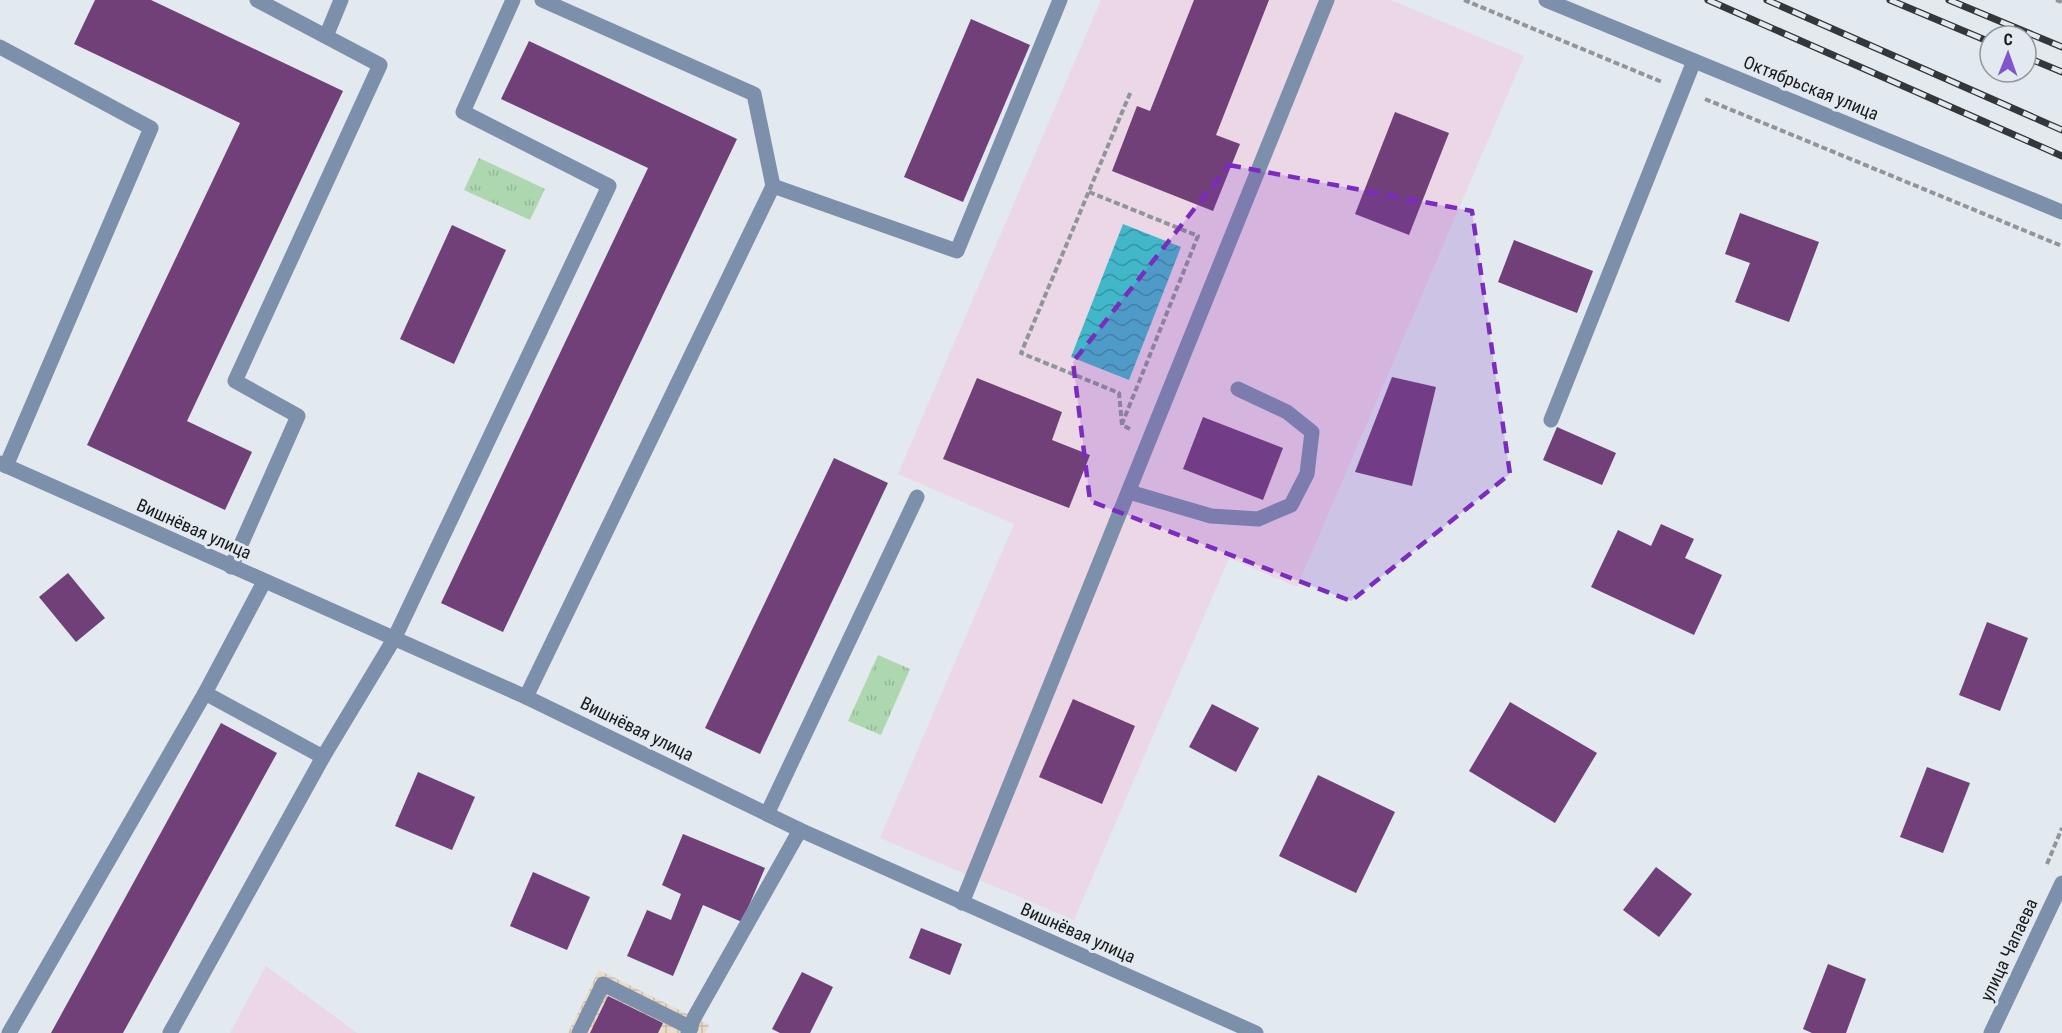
<svg xmlns="http://www.w3.org/2000/svg" width="2062" height="1033" font-family="'Roboto Condensed',sans-serif">
	<defs>
		<pattern id="industrial-grid" width="8" height="8" patternUnits="userSpaceOnUse" patternTransform="scale(1.5)"><rect width="8" height="8" fill="#ebdbc9"/><path d="M0 4h8M4 0v8" fill="none" stroke="#c9bbac"/></pattern>
		<pattern id="park-tufts" width="24" height="20" patternUnits="userSpaceOnUse" patternTransform="scale(1.5)"><rect width="24" height="20" fill="#add7ae"/><path d="M3 7l-1-3M5 7V3M7 7l1-3M15 17l-1-3M17 17v-4M19 17l1-3" fill="none" stroke="#94b895"/></pattern>
		<pattern id="water-waves" width="16" height="10" patternUnits="userSpaceOnUse" patternTransform="scale(1.5)"><rect width="16" height="10" fill="#42b7c9"/><path d="M0 5q4-4 8 0t8 0" fill="none" stroke="#3694a3"/></pattern>
	</defs>
	<rect width="100%" height="100%" fill="#e2e9ef"/>
	<!-- industrial -->
	<polygon fill="url(#industrial-grid)" points="599,970 709,1025 705,1033 568,1033"/>
	<!-- education -->
	<g fill="#ebd7e6">
		<polygon points="1101,0 1391,0 1524,56 1297,587 1229,558 1074,920 880,838 1014,524 898,474"/>
		<polygon points="266,966 357,1033 230,1033"/>
	</g>
	<!-- park -->
	<g fill="url(#park-tufts)">
		<polygon points="479,158 545,189 530,220 464,190"/>
		<polygon points="878,655 910,669 881,735 848,721"/>
	</g>
	<!-- water -->
	<polygon fill="url(#water-waves)" points="1123,224 1181,247 1129,380 1071,357"/>
	<!-- building -->
	<g fill="#714078">
		<polygon points="95,0 151,0 343,91 187,421 252,452 225,510 87,445 240,123 74,44"/>
		<polygon points="1194,0 1269,0 1216,135 1240,144 1213,211 1112,171 1137,106 1150,111"/>
		<polygon points="971,19 1030,45 963,202 904,177"/>
		<polygon points="529,41 737,139 503,632 441,603 648,168 501,99"/>
		<polygon points="1395,112 1449,133 1409,235 1355,214"/>
		<polygon points="1740,213 1819,242 1789,322 1735,302 1750,263 1725,254"/>
		<polygon points="452,225 506,250 454,364 400,339"/>
		<polygon points="1514,240 1593,271 1577,313 1498,282"/>
		<polygon points="1392,377 1436,387 1412,486 1355,472"/>
		<polygon points="977,378 1062,412 1052,440 1090,455 1069,508 943,459"/>
		<polygon points="1203,417 1283,448 1263,500 1183,469"/>
		<polygon points="1557,427 1616,453 1602,485 1543,460"/>
		<polygon points="834,458 888,483 760,754 705,728"/>
		<polygon points="1661,524 1694,539 1685,558 1722,575 1694,635 1591,587 1618,530 1651,546"/>
		<polygon points="68,573 105,618 76,642 39,597"/>
		<polygon points="1987,622 2028,638 2000,711 1959,695"/>
		<polygon points="1073,699 1135,726 1102,804 1039,777"/>
		<polygon points="1510,702 1597,753 1555,823 1469,771"/>
		<polygon points="1212,704 1259,728 1236,772 1189,747"/>
		<polygon points="221,723 277,753 123,1033 51,1033"/>
		<polygon points="1927,767 1970,783 1943,853 1900,837"/>
		<polygon points="418,772 475,797 452,850 395,826"/>
		<polygon points="1318,775 1395,812 1356,893 1279,856"/>
		<polygon points="683,834 765,868 742,922 703,905 673,976 627,956 647,910 671,920 681,894 662,885"/>
		<polygon points="1656,867 1692,894 1659,937 1623,910"/>
		<polygon points="533,872 590,897 567,950 510,926"/>
		<polygon points="921,928 962,944 950,975 909,958"/>
		<polygon points="1828,964 1866,979 1846,1033 1812,1033 1803,1029"/>
		<polygon points="802,972 833,987 810,1033 780,1033 772,1029"/>
		<polygon points="608,996 663,1023 658,1033 590,1033"/>
	</g>
	<g fill="none" stroke-linecap="round" stroke-linejoin="round">
		<!-- path -->
		<g stroke="#90959a" stroke-width="4" stroke-dasharray="6 3" stroke-linecap="butt">
			<polyline points="1464,0 1662,82"/>
			<polyline points="2056,0 2062,2"/>
			<polyline points="1705,99 2062,246"/>
			<polyline points="1089,192 1198,236 1122,424"/>
			<polyline points="1130,429 1122,425 1119,393 1021,353 1131,91"/>
			<polyline points="2047,864 2062,828"/>
		</g>
		<!-- minor -->
		<g stroke="#7c90ab" stroke-width="15">
			<polyline points="542,0 754,94 773,186 957,251 1060,0"/>
			<polyline points="1546,0 2062,212"/>
			<polyline points="327,34 341,0"/>
			<polyline points="0,47 151,128 6,466"/>
			<polyline points="1551,420 1694,61"/>
			<polyline points="0,463 526,697 800,830 1256,1033"/>
			<polyline points="1129,492 1211,516 1258,519 1291,505 1307,474 1312,432 1287,412 1238,389"/>
			<polyline points="231,567 298,416 235,381 380,65 257,0"/>
			<polyline points="205,693 264,582"/>
			<polyline points="526,697 773,186"/>
			<polyline points="767,814 917,497"/>
			<polyline points="962,903 1327,0"/>
			<polyline points="9,1033 205,693 323,757"/>
			<polyline points="170,1033 323,757 394,639 609,186 463,112 513,0"/>
			<polyline points="579,1033 603,984 691,1028"/>
			<polyline points="688,1033 694,1018 800,830"/>
			<polyline points="1991,1033 2062,883"/>
		</g>
		<defs>
			<g id="rail">
				<polyline points="1708,0 2062,156"/>
				<polyline points="1767,0 2062,130"/>
				<polyline points="1890,0 1990,42"/>
				<polyline points="1949,0 2062,47"/>
				<polyline points="2026,57 2062,72"/>
			</g>
		</defs>
		<!-- rail casing -->
		<use href="#rail" stroke="#34373a" stroke-width="7"/>
		<!-- rail -->
		<use href="#rail" stroke="#e2e9ef" stroke-width="4.5" stroke-dasharray="14" stroke-linecap="butt"/>
	</g>
	<!-- marked area -->
	<path fill="#7b2cbf" fill-opacity="0.2" stroke="#7b2cbf" stroke-width="4.5" stroke-dasharray="12 8" stroke-linejoin="round" d="M1229,165L1472,211L1510,474L1351,601L1090,501L1073,362Z"/>
	<g text-anchor="middle" stroke-width="6" stroke-linejoin="round" paint-order="stroke">
		<!-- street labels -->
		<g font-size="18" fill="#181b1d" stroke="#e2e9ef">
			<text transform="translate(1811 88) rotate(22)" y="6">Октябрьская улица</text>
			<text transform="translate(194 529) rotate(24)" y="6">Вишнёвая улица</text>
			<text transform="translate(637 729) rotate(26)" y="6">Вишнёвая улица</text>
			<text transform="translate(1078 933) rotate(24)" y="6">Вишнёвая улица</text>
			<text transform="translate(2009 950) rotate(-65)" y="6">улица Чапаева</text>
		</g>
	</g>
	<!-- north arrow -->
	<g transform="translate(2008 54) rotate(1)"><circle r="28" fill="#e2e9ef" stroke="#91979b" stroke-width="1.5"/>
	<path d="M0-4.5L10 22L0 15L-10 22Z" fill="#8155ce"/>
	<text y="-9" font-size="16" font-weight="bold" text-anchor="middle" fill="#181b1d">С</text>
	</g>
</svg>
